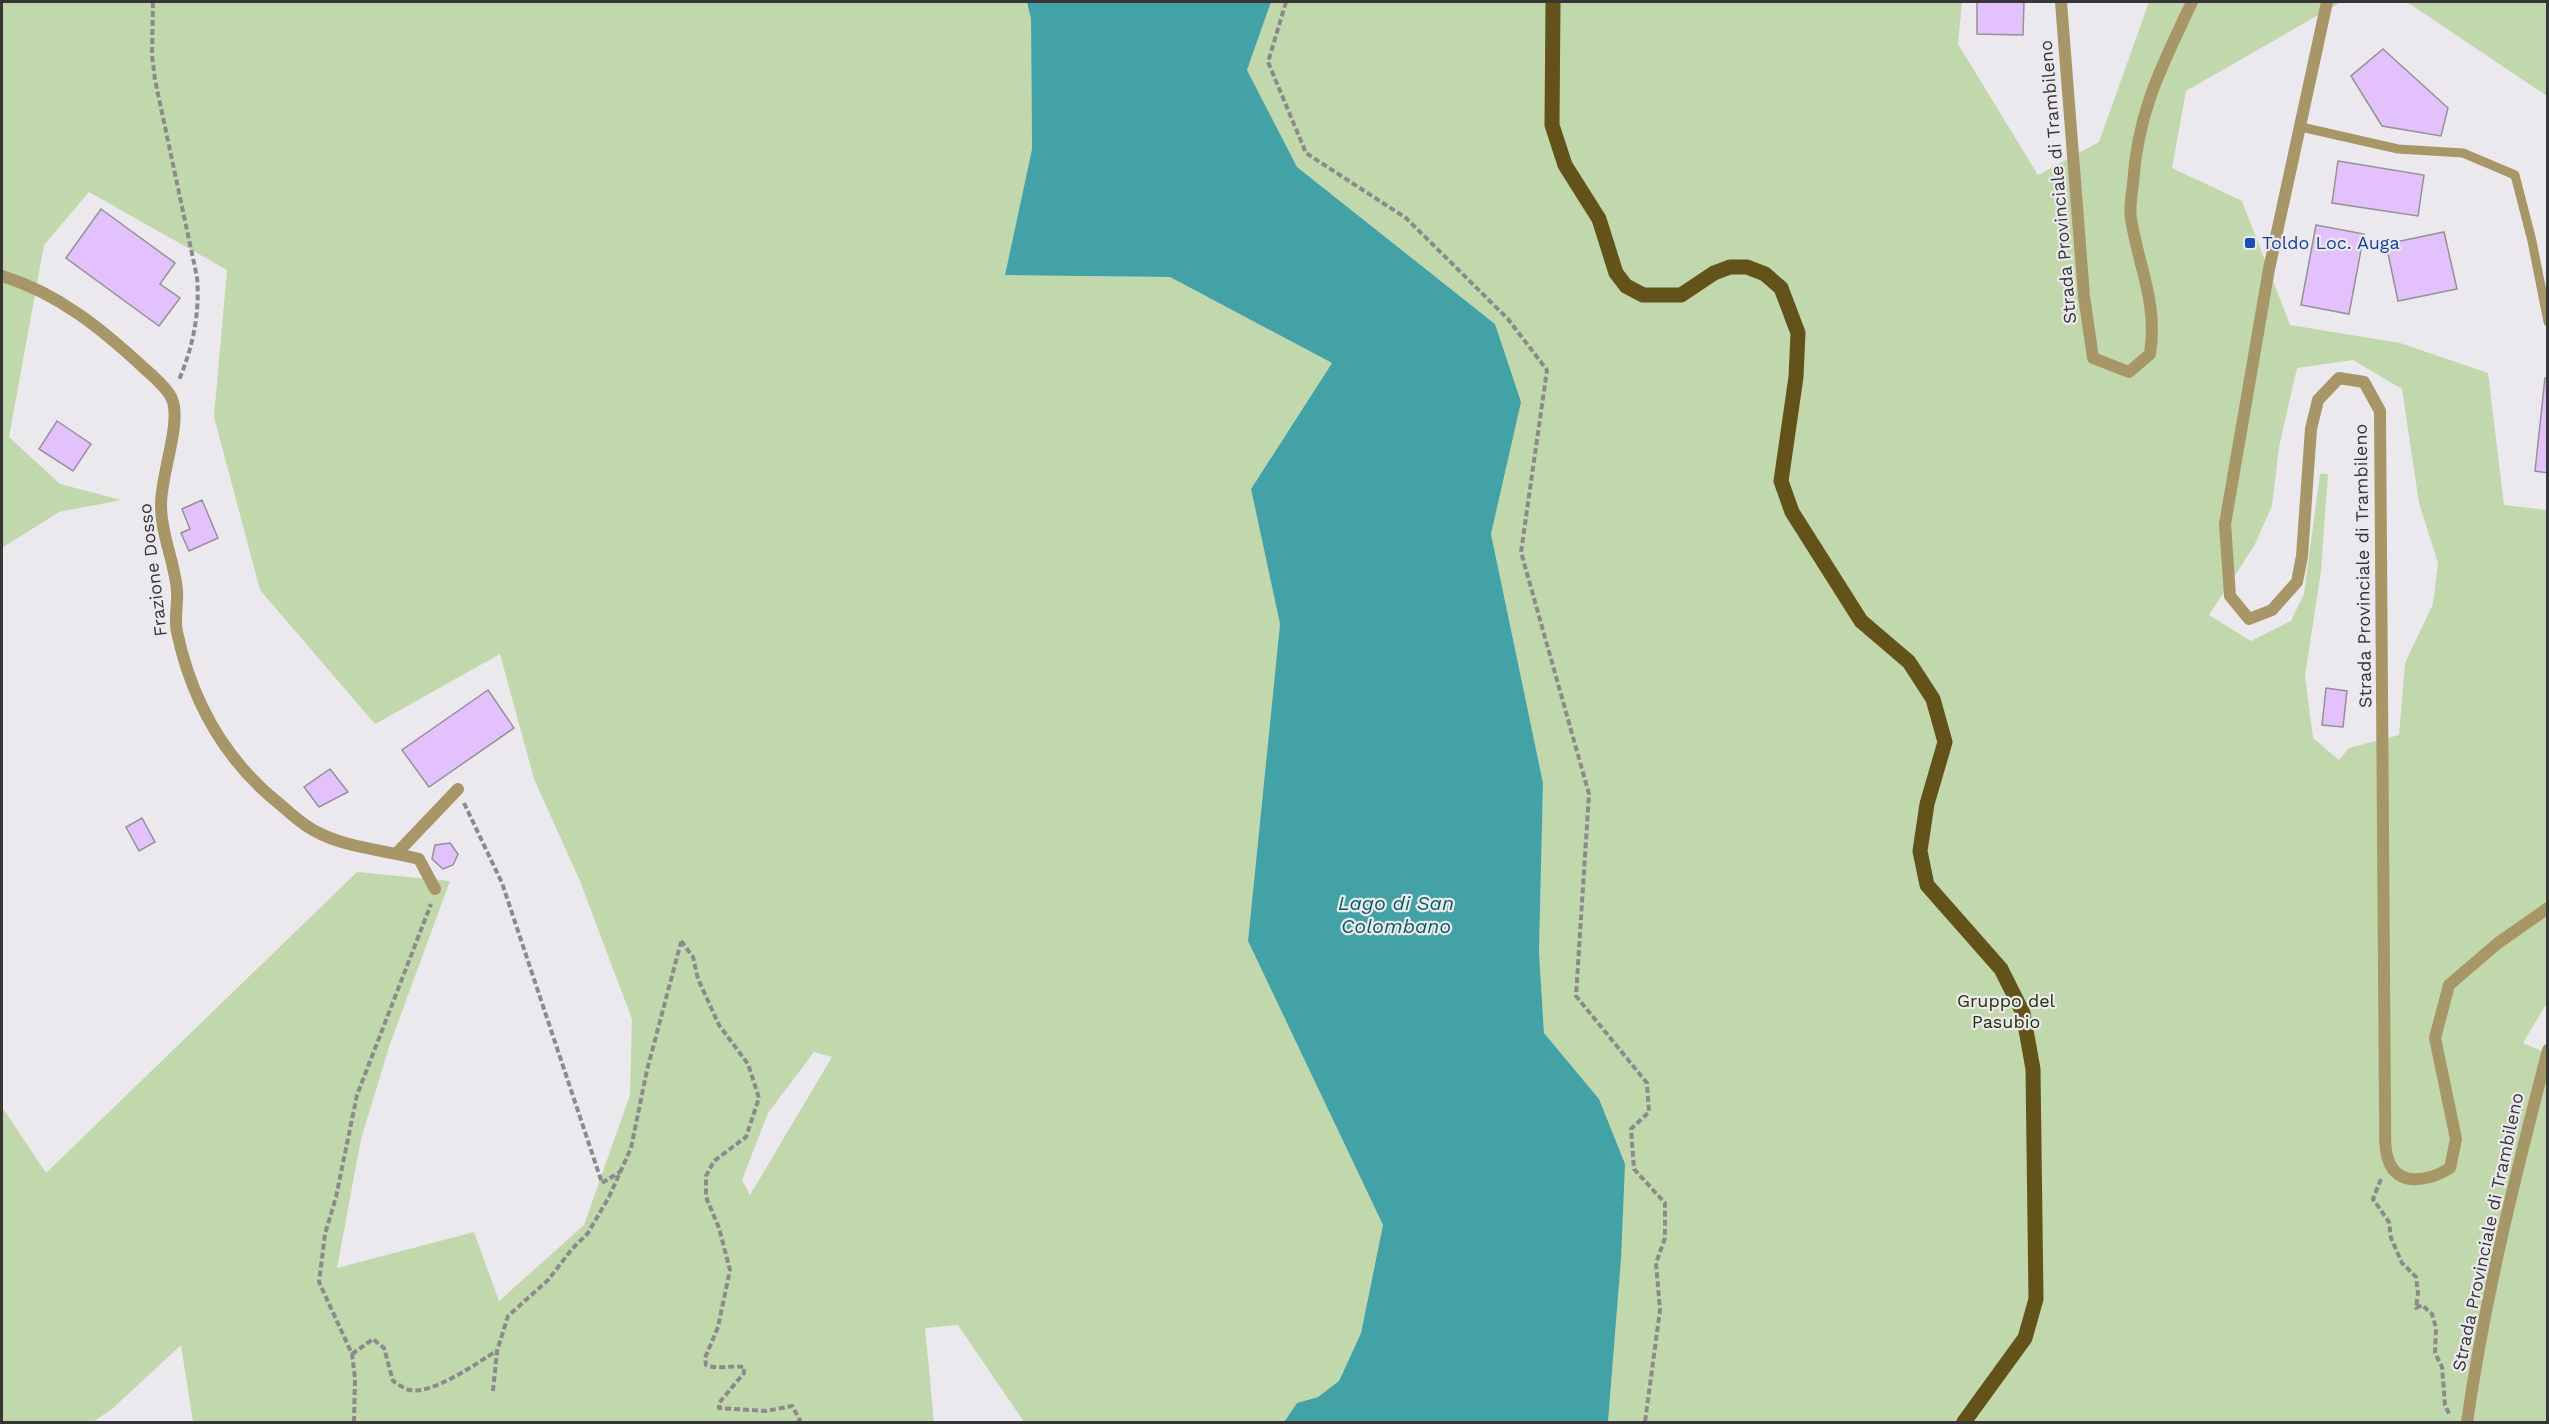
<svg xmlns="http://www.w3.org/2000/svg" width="2549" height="1424" font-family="'Work Sans',sans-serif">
	<rect width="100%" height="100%" fill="#ebe9ed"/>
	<!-- green -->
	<g fill="#c1d7ac" fill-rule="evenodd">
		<path d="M2,2H1027L1031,19L1032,149L1005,275L1170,277L1332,363L1251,489L1280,624L1248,941L1383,1225L1361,1333L1339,1381L1318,1397L1297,1403L1284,1422H1024L958,1325L925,1328L934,1422H193L181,1345L112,1409L93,1422H2V1107L46,1173L357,872L450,881L390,1044L361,1139L337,1268L474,1232L499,1301L584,1225L630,1095L632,1019L580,881L534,779L500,654L375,724L260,590L214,417L227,270L89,192L44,245L9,437L60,484L121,500L59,512L2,548ZM814,1052L832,1057L750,1195L742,1180L768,1113Z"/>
		<path d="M1271,2H1962L1958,44L2038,175L2099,142L2149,2H2341L2186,91L2172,168L2242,201L2290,325L2400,343L2488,373L2504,505L2547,510L2548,1001L2523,1043L2547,1053V1422H1608L1621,1259L1599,1099L1544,1033L1539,952L1543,783L1491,534L1520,402L1495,324L1297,167L1247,70ZM2353,360L2402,389L2419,503L2438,563L2433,604L2405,663L2399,735L2349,748L2339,760L2313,738L2305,676L2321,571L2328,474H2320L2304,594L2291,621L2251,641L2209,615L2254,546L2272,506L2279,447L2297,368Z"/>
		<polygon points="2407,2 2547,2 2547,96"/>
	</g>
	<!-- water -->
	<polygon fill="#43a2a5" points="1027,2 1271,2 1247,70 1297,167 1495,324 1521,402 1491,534 1543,783 1539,952 1544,1033 1599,1099 1625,1164 1621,1259 1608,1422 1284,1422 1297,1403 1318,1397 1339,1381 1361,1333 1383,1225 1248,941 1280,624 1251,489 1332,363 1170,277 1005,275 1032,149 1031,19"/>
	<!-- building -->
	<g fill="#e2c1fd" stroke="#949296" stroke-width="1.5">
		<polygon points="1977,2 2024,2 2023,35 1977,34"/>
		<polygon points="2383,49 2448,108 2441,136 2382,126 2351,76"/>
		<polygon points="2338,161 2424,175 2418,216 2332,203"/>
		<polygon points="101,209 175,263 160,284 180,298 159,326 66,258"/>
		<polygon points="2316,225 2364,234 2349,314 2301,305"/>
		<polygon points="2444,232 2457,289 2398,301 2386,244"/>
		<polygon points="2545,378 2548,378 2548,473 2535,471"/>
		<polygon points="57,421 91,444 73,471 39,449"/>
		<polygon points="202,500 218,538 189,551 181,533 190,529 182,509"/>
		<polygon points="2326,688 2347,691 2343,727 2322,725"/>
		<polygon points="488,690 514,728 429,787 402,750"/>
		<polygon points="330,769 348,792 319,807 304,787"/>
		<polygon points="142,818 155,842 139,851 126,827"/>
		<polygon points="450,843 458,854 453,865 443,869 432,859 435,845"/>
	</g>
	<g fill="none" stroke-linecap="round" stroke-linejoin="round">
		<!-- path -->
		<g stroke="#8c8a8d" stroke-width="4" stroke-dasharray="6 3" stroke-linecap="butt">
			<path d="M153,2L152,55L155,80L197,277C200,314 193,346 179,380"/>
			<polyline points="1286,2 1268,62 1306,153 1406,218 1508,319 1547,370 1521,552 1589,794 1576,996 1647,1083 1649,1112 1631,1129 1634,1169 1665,1203 1665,1238 1656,1263 1660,1310 1645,1422"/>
			<polyline points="464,803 502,883 602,1183 620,1172"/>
			<path d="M681,941L693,957L698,979L719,1025L748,1064L759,1098L746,1137L714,1161L706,1176V1197L719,1228L730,1270L718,1327L705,1358L706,1365C717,1370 731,1365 744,1367V1373L719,1403V1408L766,1411L792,1406L800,1420L798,1422"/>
			<polyline points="2381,1179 2373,1199 2389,1222 2391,1238 2402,1263 2416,1277 2418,1293 2416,1308 2422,1305 2432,1314 2436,1328 2435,1353 2442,1367 2445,1405 2450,1416"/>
			<path d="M352,1354L373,1339L384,1348L393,1381C398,1384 404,1389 410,1390C431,1395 478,1363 496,1351"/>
			<polyline points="493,1391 497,1351 508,1316 548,1280 572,1249 588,1233 609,1197 631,1148 647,1070 681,942"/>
			<polyline points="354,1422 355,1378 352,1354 319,1282 325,1234 336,1197 357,1095 431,904"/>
		</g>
		<!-- service -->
		<polyline stroke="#a79667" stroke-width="9" points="2301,127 2398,149 2463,153 2515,175 2532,241 2548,322"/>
		<!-- minor -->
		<g stroke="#a79667" stroke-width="12">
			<path d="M2,276C58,293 102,329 145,369C153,376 168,389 172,399C182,423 160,477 161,506C161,535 175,563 177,591C178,604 174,619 177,632C192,702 226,762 282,806C292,815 303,825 315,831C345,848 386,850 419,859L435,889"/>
			<polyline points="397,853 458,789"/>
		</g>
		<!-- tertiary -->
		<g stroke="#a79667" stroke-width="12">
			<path d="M2061,2L2084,296L2093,358L2129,372L2150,354C2158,303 2139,268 2131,219C2129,208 2132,194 2133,183C2138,110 2162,66 2192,2"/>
			<path d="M2327,2L2269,269L2225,524L2230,596L2249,619L2272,610L2297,582L2302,556L2311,429L2318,400L2339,378L2364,382L2380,411L2385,1112C2386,1126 2383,1146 2388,1159C2397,1189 2431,1180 2450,1168L2456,1139L2435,1038L2449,985L2498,943L2548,908"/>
			<path d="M2467,1422C2485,1296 2516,1173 2548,1050"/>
		</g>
		<!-- primary -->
		<polyline stroke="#64521b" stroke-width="15" points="1553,2 1552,125 1565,165 1599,219 1616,273 1626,286 1643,295 1681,295 1714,273 1730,267 1747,267 1765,274 1781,288 1798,333 1796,377 1781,481 1792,512 1861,621 1909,662 1933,699 1945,742 1927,804 1920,851 1927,885 2001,969 2023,1013 2033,1069 2036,1299 2025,1338 1964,1422"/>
	</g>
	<!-- markers -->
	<rect fill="#1a4fb4" stroke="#ebe9ed" stroke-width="2" x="2244" y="237" width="12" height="12" rx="3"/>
	<g text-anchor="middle" stroke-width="4.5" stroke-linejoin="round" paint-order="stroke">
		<!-- street labels -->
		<g font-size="18" fill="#363537" stroke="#ebe9ed">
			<text transform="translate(2058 182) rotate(-95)" y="6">Strada Provinciale di Trambileno</text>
			<text transform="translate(2363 566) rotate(-91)" y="6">Strada Provinciale di Trambileno</text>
			<text transform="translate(153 570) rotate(-97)" y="6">Frazione Dosso</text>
			<text transform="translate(2488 1232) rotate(-78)" y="6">Strada Provinciale di Trambileno</text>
		</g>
		<!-- transit labels -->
		<g font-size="18" fill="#164399" stroke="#ebe9ed" text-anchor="start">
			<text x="2262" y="249">Toldo Loc. Auga</text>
		</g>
		<!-- park labels -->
		<g font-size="18" fill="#213306" stroke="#ebe9ed">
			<text x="2006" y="1007">Gruppo del<tspan x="2006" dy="21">Pasubio</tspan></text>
		</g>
		<!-- water labels -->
		<g font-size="20" font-style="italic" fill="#065c5e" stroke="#ebe9ed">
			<text x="1396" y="910">Lago di San<tspan x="1396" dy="23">Colombano</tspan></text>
		</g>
	</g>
	<!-- border -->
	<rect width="2549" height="1424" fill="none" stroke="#363537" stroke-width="6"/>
</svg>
